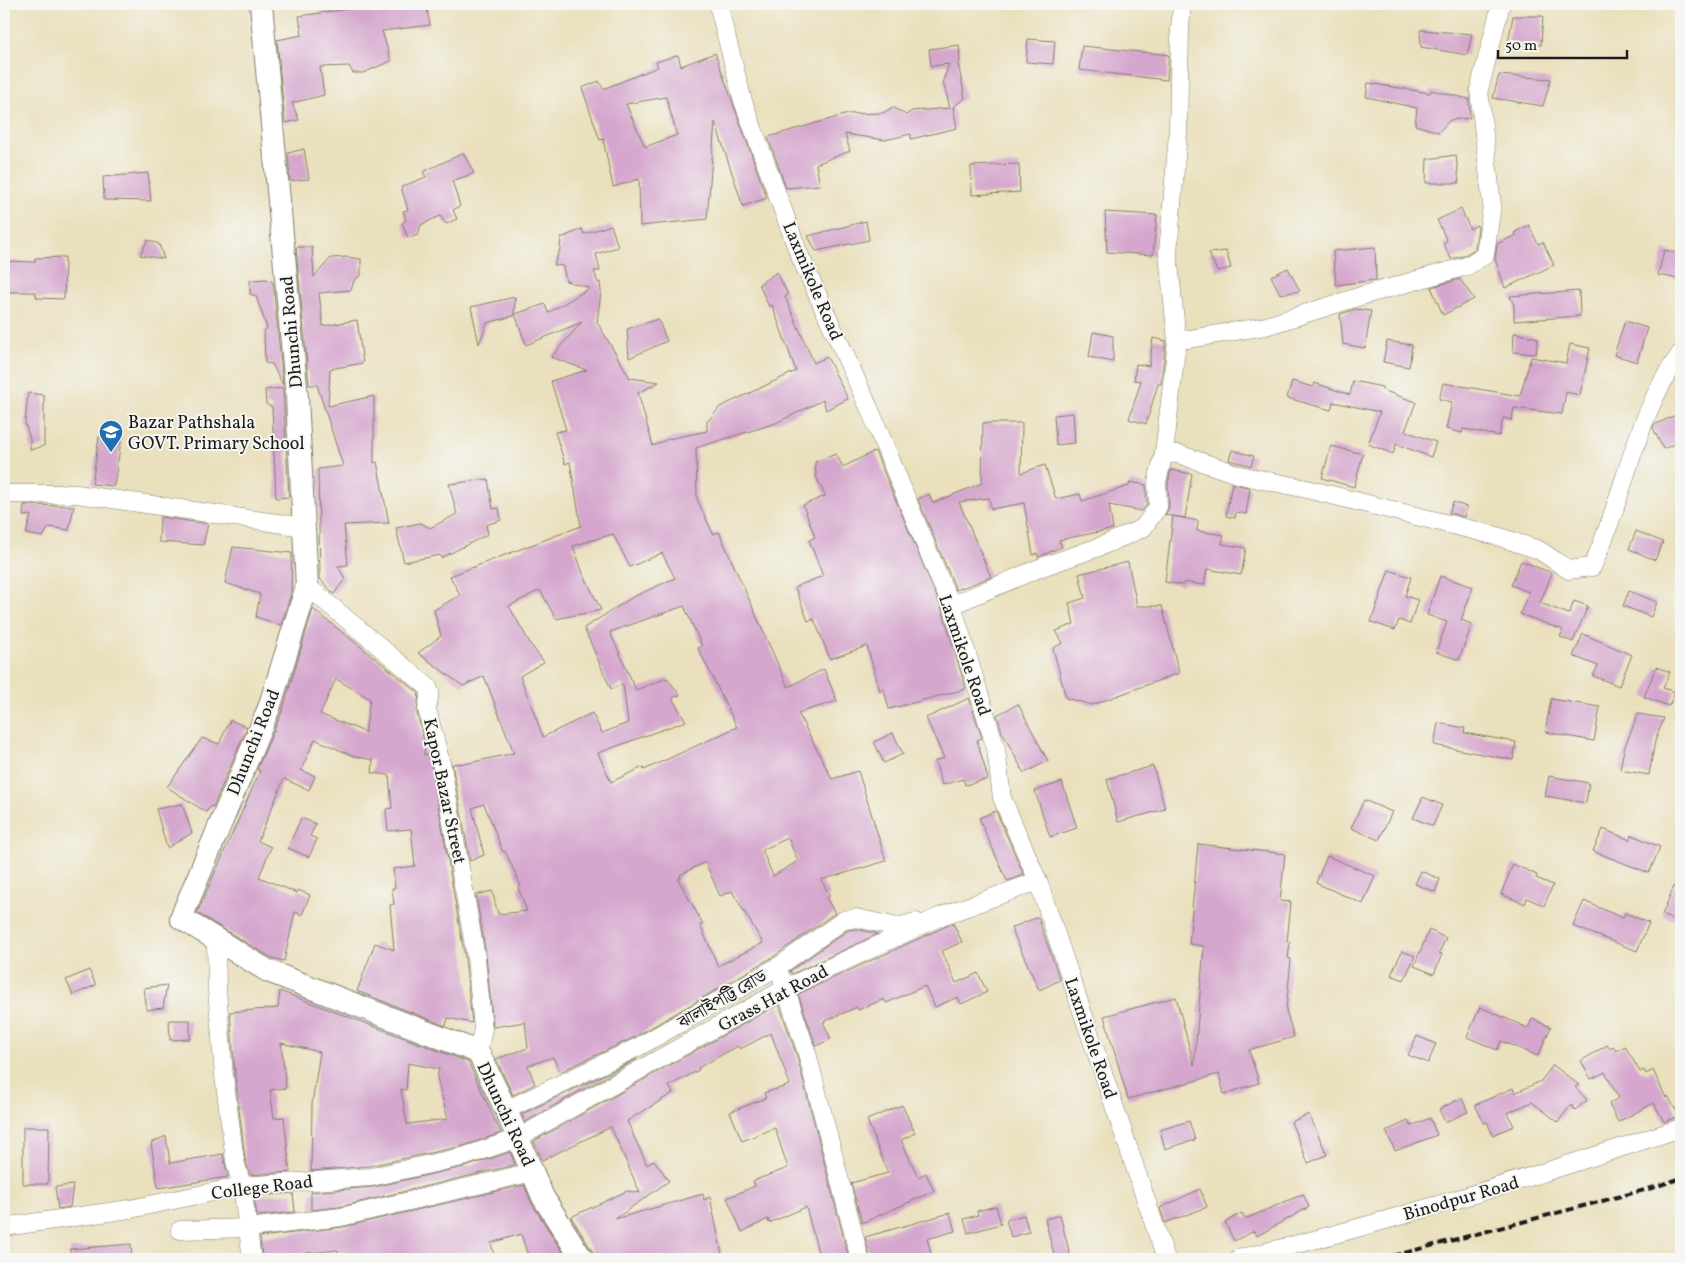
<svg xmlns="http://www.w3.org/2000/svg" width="1685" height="1263" font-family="Vollkorn,'Noto Serif Bengali',serif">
	<rect width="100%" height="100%" fill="#f6f6f2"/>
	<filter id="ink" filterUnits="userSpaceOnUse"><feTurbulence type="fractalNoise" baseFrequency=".02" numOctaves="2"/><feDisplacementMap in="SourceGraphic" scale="10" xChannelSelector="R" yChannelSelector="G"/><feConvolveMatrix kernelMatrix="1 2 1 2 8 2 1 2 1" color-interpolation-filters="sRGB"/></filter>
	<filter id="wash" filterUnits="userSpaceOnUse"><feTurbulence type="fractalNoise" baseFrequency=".0096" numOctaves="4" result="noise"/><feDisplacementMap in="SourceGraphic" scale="20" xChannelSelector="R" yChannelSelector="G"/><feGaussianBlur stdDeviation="1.12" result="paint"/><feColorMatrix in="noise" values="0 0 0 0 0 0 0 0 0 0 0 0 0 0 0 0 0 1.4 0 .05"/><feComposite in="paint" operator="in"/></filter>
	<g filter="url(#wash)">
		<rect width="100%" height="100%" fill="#eae0bd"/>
		<g id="blocks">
			<!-- building -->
			<g fill="#d5a7ce" fill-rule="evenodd">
				<polygon points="383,4 426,4 430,25 382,31 391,61 363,73 353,73 349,66 320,67 324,95 292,103 299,120 285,123 277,40 302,35 299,16"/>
				<polygon points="1513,16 1543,16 1541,45 1508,43"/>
				<polygon points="1420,30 1472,34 1467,55 1421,47"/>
				<polygon points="1028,39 1055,41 1053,64 1026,62"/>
				<polygon points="959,45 960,62 958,63 965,98 953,107 957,128 911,139 911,134 885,140 845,134 850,151 816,164 820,185 786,188 768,137 848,114 883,113 893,107 906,115 912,111 950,108 943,81 949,64 931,66 929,49"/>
				<polygon points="1082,46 1169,55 1167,80 1079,70"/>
				<path d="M715,53L767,198L743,206L715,122L707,219L640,226L639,179L613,187L603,139L600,140L582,88L599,81L603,89L658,67L656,62L678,55L681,66ZM666,97L677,135L645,147L626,104Z"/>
				<polygon points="1499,75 1551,79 1543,106 1493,98"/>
				<polygon points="1368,83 1430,93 1431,90 1469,99 1470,118 1450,120 1439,132 1415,125 1417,108 1366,97"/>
				<polygon points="304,149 309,179 290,181 288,153"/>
				<polygon points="463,153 474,173 452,181 460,206 453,210 457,219 446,224 440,216 421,225 418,235 408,238 402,223 406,220 403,211 408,210 401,187 426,177 423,172"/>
				<polygon points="1456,155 1459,183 1426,183 1427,159"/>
				<polygon points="1019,164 1020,192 972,195 971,166"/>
				<polygon points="148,173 151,201 104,200 103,177"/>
				<polygon points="1461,209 1470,229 1477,225 1478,227 1475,249 1463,256 1451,259 1443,243 1447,241 1437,220"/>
				<polygon points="1105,212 1157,215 1153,255 1107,252"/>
				<polygon points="866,221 869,240 816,251 808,236"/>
				<path d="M611,225L618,247L596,254L600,271H594L598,283L600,282L601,292L597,322L630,378L659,382L638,393L653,446L668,439L707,431V422L720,407L796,371L772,305L769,307L759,284L777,272L788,295L785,297L814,363L827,357L848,399L826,410L823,400L776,423L696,448L697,499L713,534L719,532L788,687L824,669L837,701L798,713L832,779L858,771L886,861L821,880L830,896L826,898L835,913L773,957L635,1037L560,1072L553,1057L528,1066L535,1084L513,1095L496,1059L528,1048L525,1022L493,1027L486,955L476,895L492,891L498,914L527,911L518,888L521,886L505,851L503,852L484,804L472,808L484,855L470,861L452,764L469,763L514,753L484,676L463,686L418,653L441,636L434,610L460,595L450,576L581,526L570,462L565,464L555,432L566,430L551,381L587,370L551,357L582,322L526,345L515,314L545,304L548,313L590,288L566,281L563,266L554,265L560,249L561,238L582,229L584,234ZM613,534L630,567L662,553L675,578L633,597L584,628L611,689L623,684L628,723L602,733L592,713L543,737L520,676L544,662L531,645L509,606L540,590L556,619L601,610L583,573L573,546ZM684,606L702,646L698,648L737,727L644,770L643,767L611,782L598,753L686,721L672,698L680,695L667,678L636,690L610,632ZM788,838L798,861L773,876L762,850ZM705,862L720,896L732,891L763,943L718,966L700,925L703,924L678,879L681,878L680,875Z"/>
				<polygon points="1529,225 1538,244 1543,242 1554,265 1505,288 1495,259 1497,244 1516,235 1515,232"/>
				<polygon points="148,240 159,244 164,259 140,255"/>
				<polygon points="296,247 312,247 314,277 331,258 346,257 361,259 361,275 354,281 351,290 319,293 323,326 357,320 363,363 330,369 328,406 374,396 374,463 377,462 389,523 344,525 348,565 338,566 345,579 334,594 320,579 318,469 343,466 317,385 309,385"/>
				<polygon points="1375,247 1376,280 1336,285 1333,251"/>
				<polygon points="1664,250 1681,254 1679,279 1658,275"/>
				<polygon points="1226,251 1231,268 1217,271 1209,253"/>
				<polygon points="65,257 64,299 37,298 35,292 4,292 4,261 35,262 35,258"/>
				<polygon points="1288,268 1300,291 1280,294 1271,276"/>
				<polygon points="266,279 273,282 283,385 272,364 265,363 264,331 267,328 256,296 250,294 250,280"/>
				<polygon points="1460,279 1474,299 1443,315 1431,287"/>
				<polygon points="1579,291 1580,316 1514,321 1514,305 1510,296"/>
				<polygon points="515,297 514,316 487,323 479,344 471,307"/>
				<polygon points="1356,309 1371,311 1365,348 1343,344 1340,314"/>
				<polygon points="658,319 667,341 629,358 627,329"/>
				<polygon points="1625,321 1647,328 1637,362 1614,355"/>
				<polygon points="1093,332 1113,336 1113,362 1089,357"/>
				<polygon points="1514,333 1538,338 1536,354 1513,352"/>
				<polygon points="1153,338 1166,341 1161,384 1158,384 1146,424 1129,419 1141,381 1134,380 1136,364 1149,366"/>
				<polygon points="1387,341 1412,345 1409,367 1383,362"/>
				<polygon points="1570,344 1590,348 1580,395 1566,392 1562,414 1514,408 1512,420 1503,418 1499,436 1463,429 1462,433 1446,429 1452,402 1439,399 1443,383 1520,396 1531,357 1566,363"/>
				<polygon points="1292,381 1313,387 1315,383 1350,395 1353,381 1382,387 1382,390 1416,402 1405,431 1436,442 1431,457 1396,444 1393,454 1368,444 1380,412 1333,402 1331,410 1287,398"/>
				<polygon points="283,388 289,497 276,498 272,407 266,404 265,390"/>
				<polygon points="28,393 44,395 44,446 30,450 30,439 25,424"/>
				<polygon points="1073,413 1075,443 1056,445 1054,415"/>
				<polygon points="1678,414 1681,421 1681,441 1663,449 1653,428 1654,425"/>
				<polygon points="983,423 1022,423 1021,473 1045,465 1056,499 1080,494 1082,501 1129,486 1130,482 1146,485 1147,504 1142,511 1109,505 1113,529 1059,540 1062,547 1038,557 1037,553 1033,555 1024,503 991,509 989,498 959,502 991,577 956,590 918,499 929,494 933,503 982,483"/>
				<polygon points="122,435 114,486 92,484 99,437"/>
				<polygon points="1331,446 1363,454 1354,487 1322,478"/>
				<polygon points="1232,450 1254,456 1251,466 1229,460"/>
				<polygon points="875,451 942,609 966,689 889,709 884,689 880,691 867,646 830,659 814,619 808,621 795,587 823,576 809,540 815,537 803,505 825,496 816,476 815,462 836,454 843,467"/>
				<polygon points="1171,470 1192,474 1185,518 1165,515 1169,507 1168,483"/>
				<polygon points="488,479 493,509 499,508 501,520 486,525 488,534 441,558 440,555 404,562 396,528 420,523 430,528 457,514 449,484"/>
				<polygon points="1232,483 1250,488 1246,514 1236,512 1235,518 1226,516"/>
				<polygon points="1453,502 1467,507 1464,517 1449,513"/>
				<polygon points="24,505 74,506 69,530 49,527 43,537 26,534 31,515 23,516"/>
				<polygon points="1173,516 1198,521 1197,531 1224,535 1222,544 1246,548 1241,575 1207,569 1204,585 1184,582 1183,585 1165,582"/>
				<polygon points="160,517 208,524 203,545 159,542"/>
				<polygon points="1636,531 1663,542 1655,560 1629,549"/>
				<polygon points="233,547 292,553 291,594 281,625 256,617 260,594 225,583"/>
				<polygon points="1521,561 1552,573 1540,603 1569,614 1574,601 1588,606 1573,642 1560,637 1563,630 1520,614 1529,592 1511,585"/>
				<polygon points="1128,562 1137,606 1162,606 1179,673 1092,705 1066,698 1053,648 1063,643 1056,631 1074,624 1069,603 1085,598 1079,574"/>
				<polygon points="1389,570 1411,577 1405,596 1418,600 1410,624 1399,620 1395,630 1371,622"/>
				<polygon points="1440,576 1473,587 1461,620 1472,624 1459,660 1436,652 1447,622 1427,615"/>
				<polygon points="1629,591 1657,602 1651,617 1623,606"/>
				<path d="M313,609L419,693L417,712L425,746L424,755L428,754L432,769L465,958L472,1023L448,1018L446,1026L357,991L375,943L394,950L390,905L394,904L392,888H395L393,869L415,866L411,829L388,831L386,809L392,808L389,775L372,773L373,760L353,756L315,739L301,770L315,776L309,790L284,779L258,841L271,847L259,877L297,893L298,890L310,895L302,915L295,912L284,961L272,958L197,913L260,771L257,769L282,712ZM336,679L370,699L365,732L320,714Z"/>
				<polygon points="1583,634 1632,655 1619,686 1593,676 1598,666 1573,656"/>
				<polygon points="1656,667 1670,672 1663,688 1675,692 1669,706 1644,697"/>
				<polygon points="969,698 982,738 977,740 988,779 965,785 963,779 942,785 935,761 944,758 926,718"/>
				<polygon points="1551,699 1600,707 1594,741 1545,732"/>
				<polygon points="1018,704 1048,761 1024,773 1002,732 997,715"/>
				<polygon points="1638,714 1664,718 1655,741 1649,775 1620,770 1624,749"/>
				<polygon points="230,720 247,727 213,807 211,806 206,812 167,787 202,738 219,744"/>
				<polygon points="1438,723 1465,728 1464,733 1516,742 1513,760 1434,745"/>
				<polygon points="893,733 903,754 884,763 874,742"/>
				<polygon points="1153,766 1165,809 1118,822 1107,779"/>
				<polygon points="1549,776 1589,783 1586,803 1545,796"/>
				<polygon points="1062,782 1077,828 1050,837 1035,791"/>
				<polygon points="1423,797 1442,805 1433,826 1413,818"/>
				<polygon points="1364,800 1392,812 1379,840 1351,828"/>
				<polygon points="182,804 192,833 167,848 156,809"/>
				<polygon points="996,811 1024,875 1007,881 979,818"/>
				<polygon points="301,818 316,824 310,836 317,839 309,857 288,848"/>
				<polygon points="1603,829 1630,840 1632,835 1660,847 1649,873 1593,851"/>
				<polygon points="1198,844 1285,854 1280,901 1291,902 1287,942 1290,942 1288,958 1291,959 1286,1010 1294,1037 1249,1050 1259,1083 1224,1094 1219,1074 1128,1099 1104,1016 1176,997 1194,1065 1204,946 1189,944"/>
				<polygon points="1327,856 1375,876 1363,904 1316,883"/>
				<polygon points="1513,864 1537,875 1536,878 1553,885 1544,906 1527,898 1525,904 1501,894"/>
				<polygon points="1681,869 1681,923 1662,915"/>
				<polygon points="1421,871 1440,879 1435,892 1415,884"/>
				<polygon points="1584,901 1623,918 1625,913 1649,923 1637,951 1573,926"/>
				<polygon points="1038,917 1060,980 1039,990 1011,928"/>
				<polygon points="953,923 962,942 942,951 956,983 978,973 987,992 961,1004 958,997 935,1007 925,986 886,1003 884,999 858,1010 857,1007 823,1022 831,1039 816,1046 798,994"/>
				<polygon points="856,929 878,934 792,974 790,971 848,930"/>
				<polygon points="1429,930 1446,938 1439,953 1442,954 1434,974 1414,966"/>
				<polygon points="1402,951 1415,956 1404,980 1391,975"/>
				<polygon points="89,970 96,985 73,995 66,980"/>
				<polygon points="167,985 163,1008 147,1010 144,988"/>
				<path d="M280,991L468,1062L501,1133L463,1146L369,1166L311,1171L312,1104L320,1052L281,1043L286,1088L270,1090L274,1118L284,1117L290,1172L250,1175L245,1159L235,1075L230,1012L278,1008ZM408,1063L439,1069L437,1078L448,1119L407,1124L401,1089L406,1090Z"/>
				<polygon points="779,1004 797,1056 849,1259 820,1259 806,1207 769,1223 768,1219 742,1232 727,1198 755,1186 753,1181 788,1168 775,1128 742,1141 730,1112 766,1098 764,1093 790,1085 771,1033 740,1049 738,1046 698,1068 699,1070 669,1086 673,1093 627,1121 647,1165 654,1160 669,1181 615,1219 703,1194 704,1200 710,1197 723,1259 595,1259 593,1252 571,1217 627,1191 640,1193 611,1127 542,1160 534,1141"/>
				<polygon points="1480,1007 1528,1028 1532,1019 1551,1027 1538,1056 1501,1041 1497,1050 1467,1037"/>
				<polygon points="169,1020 190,1020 190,1039 170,1040"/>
				<polygon points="1417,1036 1436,1044 1428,1063 1408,1055"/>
				<polygon points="1607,1045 1610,1049 1613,1047 1616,1051 1625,1046 1640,1072 1644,1070 1646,1074 1653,1070 1666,1098 1668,1096 1679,1116 1664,1122 1654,1103 1618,1122 1609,1104 1619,1098 1605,1072 1591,1079 1581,1061"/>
				<polygon points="637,1059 525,1122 522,1114"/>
				<polygon points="1553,1065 1579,1085 1575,1087 1587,1100 1575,1110 1571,1105 1558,1122 1532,1102 1507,1113 1514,1126 1493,1135 1487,1122 1484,1123 1475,1105 1513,1088 1515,1093 1541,1081"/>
				<polygon points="1462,1098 1468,1112 1445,1122 1439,1109"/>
				<polygon points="902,1105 915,1133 901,1140 918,1177 926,1173 934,1191 862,1223 851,1183 888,1173 867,1120"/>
				<polygon points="1309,1114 1327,1155 1308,1163 1291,1122"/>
				<polygon points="1430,1118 1437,1135 1395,1151 1386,1131 1408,1121 1411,1126"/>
				<polygon points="1189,1121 1195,1140 1165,1149 1160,1130"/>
				<polygon points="23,1127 49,1127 48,1184 23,1184"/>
				<polygon points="166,1136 170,1163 223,1154 228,1177 158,1188 151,1143"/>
				<polygon points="510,1152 515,1165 339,1207 311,1210 311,1192 373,1187 468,1166"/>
				<polygon points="73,1185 70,1207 58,1209 55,1187"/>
				<polygon points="524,1185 532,1204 567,1259 529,1259 521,1234 491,1243 495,1259 339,1259 338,1250 298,1254 298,1259 262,1259 260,1237 343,1227"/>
				<polygon points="1200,1189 1207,1207 1165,1223 1160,1208"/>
				<polygon points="293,1193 295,1212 257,1216 254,1196"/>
				<polygon points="1303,1194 1309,1207 1257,1236 1254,1231 1234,1241 1225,1222 1242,1213 1245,1219"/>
				<polygon points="996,1206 1001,1224 968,1233 964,1219 978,1215 977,1211"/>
				<polygon points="950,1213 955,1231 927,1239 933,1259 870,1259 865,1237"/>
				<polygon points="1024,1215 1029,1232 1011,1237 1006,1220"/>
				<polygon points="1060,1215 1071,1259 1055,1259 1045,1219"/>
				<polygon points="131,1244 132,1259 71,1259 70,1249"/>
			</g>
		</g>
	</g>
	<g filter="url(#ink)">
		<use href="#blocks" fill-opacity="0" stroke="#837e6c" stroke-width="1"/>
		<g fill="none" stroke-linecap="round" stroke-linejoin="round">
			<defs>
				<g id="minor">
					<polyline points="718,4 743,101 799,254 870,410 942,585 952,605 996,749 1002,798 1038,881 1166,1259"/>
					<polyline points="1177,341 1266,326 1361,296 1467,266 1485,255 1492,205 1479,90 1501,4"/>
					<polyline points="1164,453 1177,341 1168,253 1178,133 1180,29 1182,4"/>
					<polyline points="4,494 77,494 304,527"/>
					<polyline points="307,586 428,687 430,692 427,709 442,767 476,957 483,1029 478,1052"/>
					<path d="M952,605L1042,567L1099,547L1143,528L1158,507L1157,482L1164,453L1178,454L1240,475L1307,489L1497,536L1539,550L1569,570L1592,567C1625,497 1634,416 1681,353"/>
					<polyline points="216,940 217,989 224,1076 235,1161 242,1186 252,1259"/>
					<polyline points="782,978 807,1053 860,1259"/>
					<polyline points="506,1110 640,1046 779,966 844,920 856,918 898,927 916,922"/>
					<polyline points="4,1227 130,1209 242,1186 371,1177 466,1156 518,1138 786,988 939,917 1038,881"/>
					<polyline points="180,1230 248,1228 341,1217 533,1172"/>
					<path d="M1238,1259C1388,1223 1535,1176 1681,1128"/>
				</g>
				<polyline id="tertiary" points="261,4 297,398 307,586 269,708 181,918 268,971 478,1052 506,1110 543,1197 582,1259"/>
			</defs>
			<!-- minor casing -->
			<use href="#minor" stroke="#837e6c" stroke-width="19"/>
			<!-- tertiary casing -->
			<use href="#tertiary" stroke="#837e6c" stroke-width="24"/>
			<!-- minor -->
			<use href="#minor" stroke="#fff" stroke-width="18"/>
			<!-- tertiary -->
			<use href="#tertiary" stroke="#fff" stroke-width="22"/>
			<!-- rail -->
			<polyline stroke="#1c1c1c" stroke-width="4" stroke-dasharray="8 4" stroke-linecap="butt" points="1381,1259 1652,1188 1681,1178"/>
		</g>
	</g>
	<!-- icons -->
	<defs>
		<symbol id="school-pin" viewBox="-11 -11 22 30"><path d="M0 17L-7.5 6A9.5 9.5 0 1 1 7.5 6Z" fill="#1f6fb2" stroke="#f6f6f2"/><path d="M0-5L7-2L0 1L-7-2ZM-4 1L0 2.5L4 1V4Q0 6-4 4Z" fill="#fff"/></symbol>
	</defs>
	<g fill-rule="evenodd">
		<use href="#school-pin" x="97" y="418" width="28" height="38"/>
	</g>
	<g text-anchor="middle" stroke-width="4" stroke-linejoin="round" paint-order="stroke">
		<!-- street labels -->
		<g font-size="18" fill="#1c1c1c" stroke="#f6f6f2">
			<text transform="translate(813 281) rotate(67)" y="6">Laxmikole Road</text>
			<text transform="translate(291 332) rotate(-95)" y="6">Dhunchi Road</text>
			<text transform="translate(965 655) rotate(71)" y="6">Laxmikole Road</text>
			<text transform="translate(253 742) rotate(-68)" y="6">Dhunchi Road</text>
			<text transform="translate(445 791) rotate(78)" y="6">Kapor Bazar Street</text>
			<text transform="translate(773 998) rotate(-28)" y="6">Grass Hat Road</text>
			<text transform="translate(722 999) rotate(-30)" y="6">ঝালাইপট্টি রোড</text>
			<text transform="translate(1091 1038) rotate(71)" y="6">Laxmikole Road</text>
			<text transform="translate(506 1114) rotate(65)" y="6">Dhunchi Road</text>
			<text transform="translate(262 1187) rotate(-7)" y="6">College Road</text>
			<text transform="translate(1461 1198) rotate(-16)" y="6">Binodpur Road</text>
		</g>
		<!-- poi labels -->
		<g font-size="18" fill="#1c1c1c" stroke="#f6f6f2" text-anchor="start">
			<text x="128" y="428">Bazar Pathshala<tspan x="128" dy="21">GOVT. Primary School</tspan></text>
		</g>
	</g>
	<!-- margin -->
	<rect width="1685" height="1263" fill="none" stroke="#f6f6f2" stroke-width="20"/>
	<!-- scale -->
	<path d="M1498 50v8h129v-8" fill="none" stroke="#1c1c1c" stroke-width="2.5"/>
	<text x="1505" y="50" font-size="15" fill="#1c1c1c" stroke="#f6f6f2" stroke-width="4" paint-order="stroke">50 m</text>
</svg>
